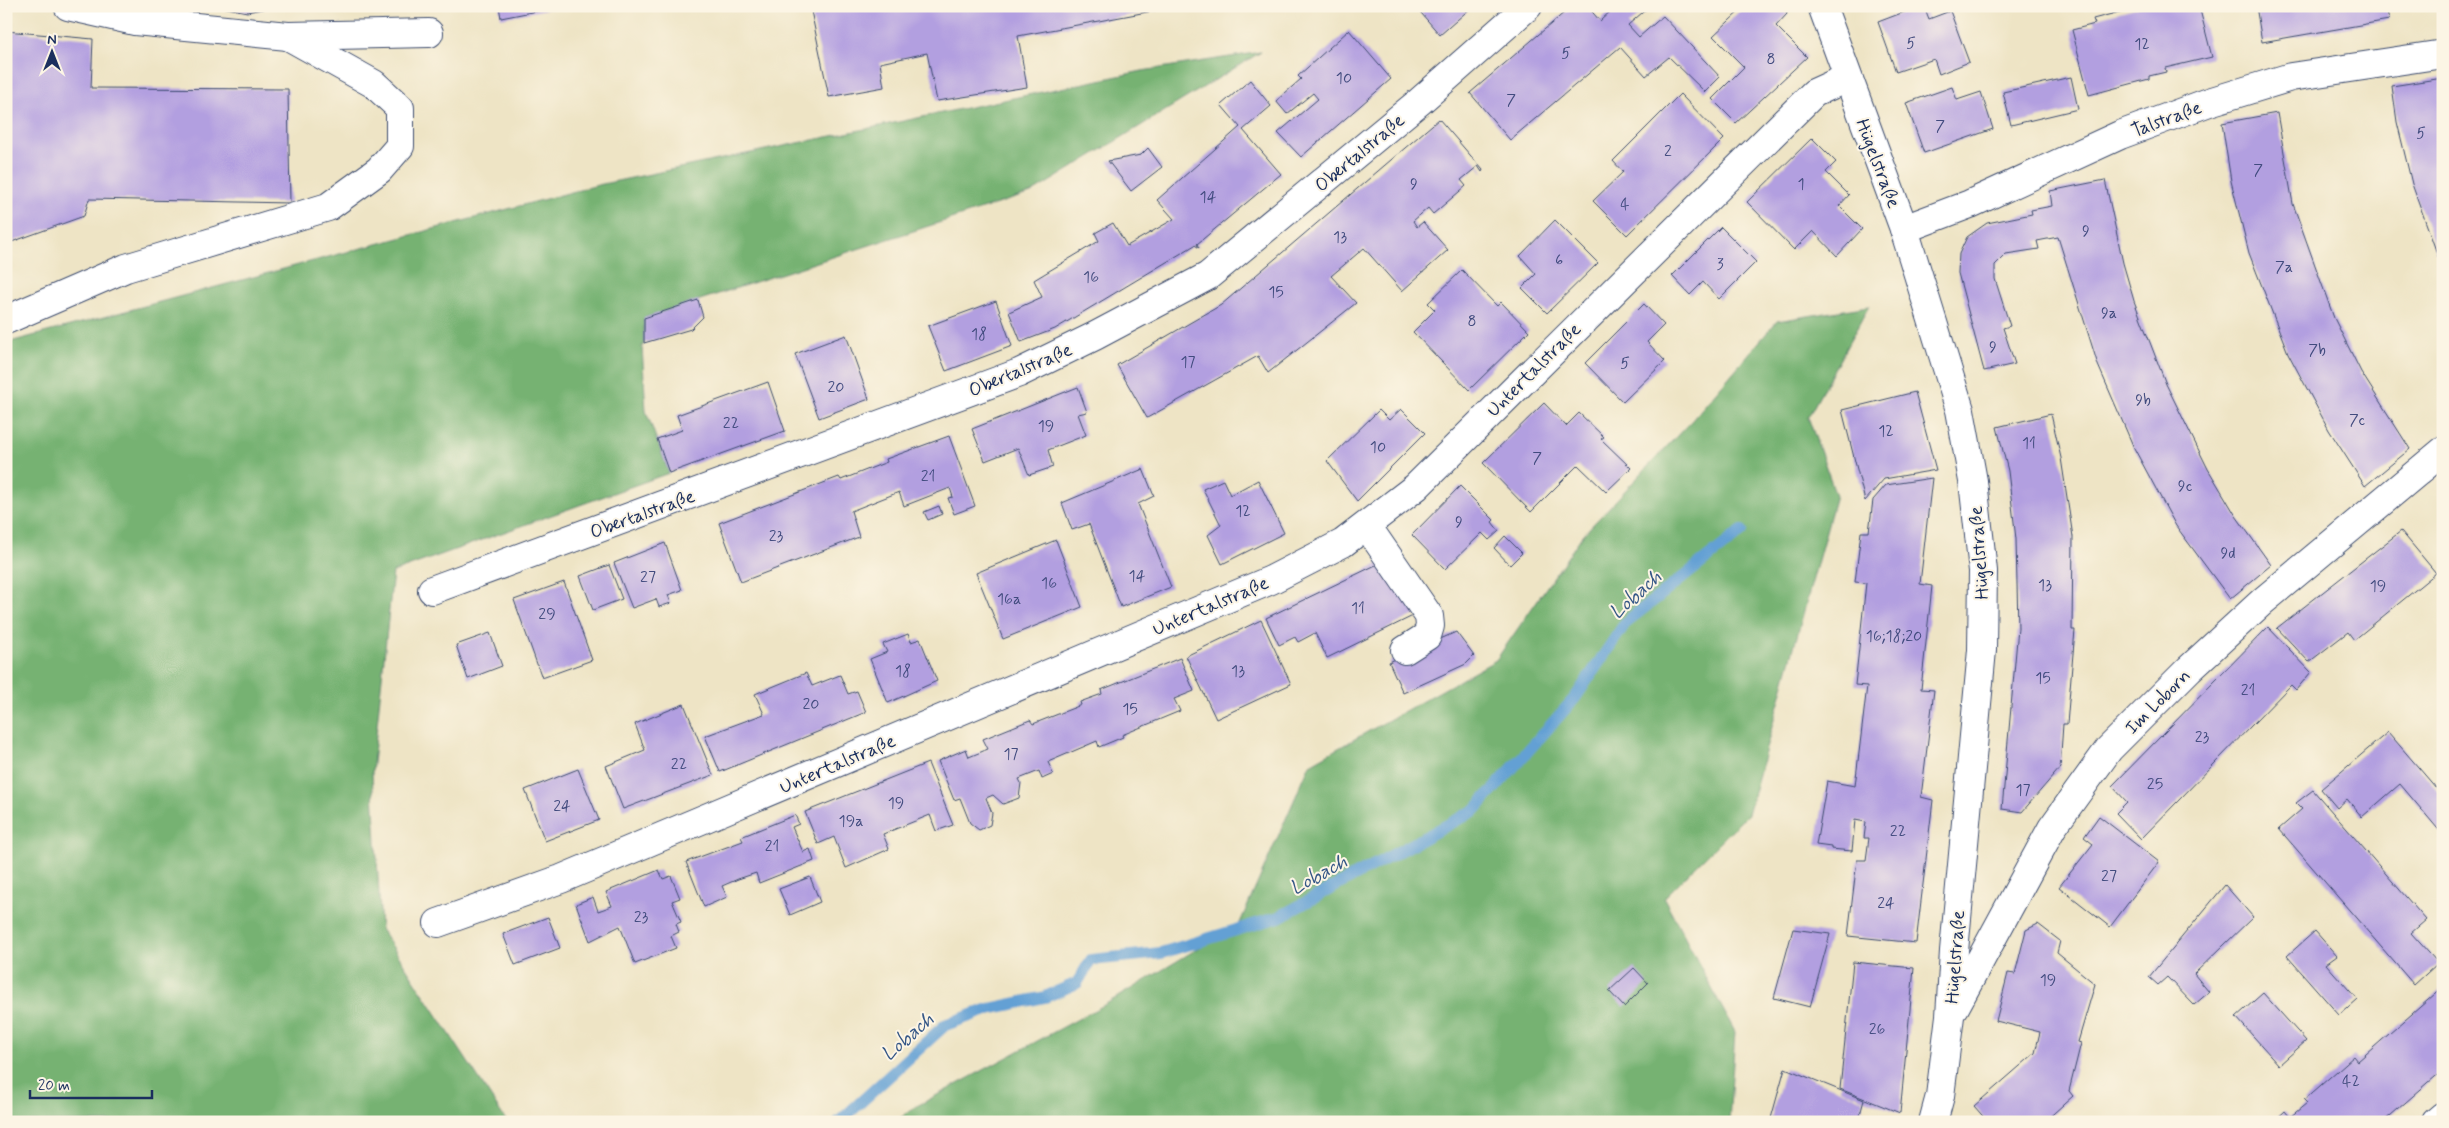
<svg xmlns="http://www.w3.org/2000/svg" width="2449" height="1128" font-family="Mynerve,sans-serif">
	<rect width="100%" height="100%" fill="#fcf5e5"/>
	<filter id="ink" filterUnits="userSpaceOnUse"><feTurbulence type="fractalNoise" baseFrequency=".02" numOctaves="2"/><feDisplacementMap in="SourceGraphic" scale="10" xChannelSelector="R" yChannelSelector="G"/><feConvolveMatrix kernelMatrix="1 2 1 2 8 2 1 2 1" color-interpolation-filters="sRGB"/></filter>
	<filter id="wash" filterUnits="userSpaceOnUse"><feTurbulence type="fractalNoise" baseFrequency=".0096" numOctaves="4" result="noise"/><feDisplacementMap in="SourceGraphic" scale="20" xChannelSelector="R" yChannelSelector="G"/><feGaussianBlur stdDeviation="1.12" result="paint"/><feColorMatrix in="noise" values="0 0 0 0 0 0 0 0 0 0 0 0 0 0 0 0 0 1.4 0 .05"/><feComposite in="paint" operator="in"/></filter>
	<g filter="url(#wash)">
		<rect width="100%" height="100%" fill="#eee4c5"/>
		<!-- forest -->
		<g fill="#76b272" stroke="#487068">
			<polygon points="1261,52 1031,193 644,318 644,343 642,347 646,411 669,473 393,572 372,773 381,929 507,1122 6,1122 6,343 598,185 1142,71"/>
			<polygon points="1869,306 1808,417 1836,495 1748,814 1664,898 1735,1032 1729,1122 895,1122 915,1107 1106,1004 1240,923 1310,764 1496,660 1582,536 1693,419 1777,321"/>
		</g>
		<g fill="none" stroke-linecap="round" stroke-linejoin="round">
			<!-- stream -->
			<polyline stroke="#64a0d4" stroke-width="12" points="839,1122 945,1025 989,1009 1045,997 1077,983 1091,960 1161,953 1279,917 1475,810 1575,698 1626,622 1742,531"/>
		</g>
		<g id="blocks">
			<!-- building -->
			<g fill="#b29fe0">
				<polygon points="217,6 272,6 272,7 247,12"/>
				<polygon points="499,6 557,6 557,7 501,18"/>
				<polygon points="810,6 1174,6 1174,7 1018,36 1027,87 937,101 927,53 880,63 884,87 829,97"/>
				<polygon points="1415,6 1473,6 1440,35"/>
				<polygon points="1572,6 1587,6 1600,21 1614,8 1613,6 1650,6 1628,25 1639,37 1663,16 1720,77 1705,92 1669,57 1646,76 1620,47 1510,140 1470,93"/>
				<polygon points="1745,6 1785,6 1787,14 1776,26 1807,57 1736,123 1712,99 1744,67 1713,36"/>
				<polygon points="1920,6 1924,6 1929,19 1950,11 1969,62 1939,74 1934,59 1896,72 1878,22"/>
				<polygon points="2142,6 2199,6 2212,57 2165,68 2166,72 2149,76 2149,79 2089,95 2072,30 2095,24 2093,19"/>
				<polygon points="2256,6 2386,6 2389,20 2262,42"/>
				<polygon points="1349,30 1391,79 1301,157 1278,133 1318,99 1313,93 1287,114 1276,101 1301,79 1298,76"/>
				<polygon points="6,31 93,39 91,88 288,89 290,203 89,199 84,216 6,244"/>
				<polygon points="2071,77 2078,109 2011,125 2003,92"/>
				<polygon points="2443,78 2443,270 2412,184 2397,122 2392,86"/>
				<polygon points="1250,80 1271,106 1243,130 1281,174 1197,244 1199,248 1195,245 1055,329 1021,342 1009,312 1042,297 1034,280 1099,241 1095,233 1113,223 1127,246 1174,219 1157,200 1240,127 1221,105"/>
				<polygon points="1952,87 1957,100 1981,92 1993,129 1924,153 1906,103"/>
				<polygon points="1680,94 1724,139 1627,235 1593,201 1623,172 1613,161"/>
				<polygon points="2277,113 2293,204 2334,318 2361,372 2410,449 2365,486 2329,430 2288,353 2249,253 2231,181 2222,123"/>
				<polygon points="1439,119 1483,170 1482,172 1478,166 1461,180 1466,186 1433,214 1428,208 1413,221 1417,227 1423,222 1448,250 1402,291 1364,248 1331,276 1356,303 1268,373 1258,356 1147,418 1117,365 1221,305"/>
				<polygon points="1812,138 1836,162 1826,172 1849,195 1839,206 1862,229 1837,256 1813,231 1794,250 1747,202"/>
				<polygon points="1148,148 1162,167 1131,191 1108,161 1141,155"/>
				<polygon points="2105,180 2123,263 2134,301 2166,384 2208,469 2236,516 2271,565 2230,599 2176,526 2134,448 2098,365 2058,237 2037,241 2039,249 2006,254 1995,265 1995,279 2010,326 2003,328 2015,364 1984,371 1958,273 1959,254 1967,237 1987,223 2032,214 2031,210 2052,206 2050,191"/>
				<polygon points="1555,220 1598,263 1547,313 1522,288 1536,274 1520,256"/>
				<polygon points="1721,227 1756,262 1719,299 1703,282 1690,295 1672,276"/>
				<polygon points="1462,270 1497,306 1501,302 1529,331 1469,390 1413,332 1435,310 1428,303"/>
				<polygon points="698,300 703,317 691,329 644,343 644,318"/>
				<polygon points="996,301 1012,346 946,371 928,326"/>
				<polygon points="1644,304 1664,325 1647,342 1665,361 1623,402 1585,363"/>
				<polygon points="846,335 869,399 819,418 795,354"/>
				<polygon points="768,382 785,431 669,473 657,439 682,430 677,415"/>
				<polygon points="1078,387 1087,412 1078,414 1086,435 1048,450 1053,467 1029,475 1018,448 985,461 972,429"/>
				<polygon points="1915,392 1936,470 1884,479 1865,501 1842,410"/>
				<polygon points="1544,403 1566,426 1579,413 1604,437 1601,439 1631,468 1606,492 1578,465 1531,512 1483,463"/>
				<polygon points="1401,409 1425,433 1357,501 1327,461 1379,410 1389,420"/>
				<polygon points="2051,414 2061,458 2073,537 2072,630 2075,630 2067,724 2063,724 2060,768 2022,812 2002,809 2018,628 2016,539 2008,471 1997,427"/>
				<polygon points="949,436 975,506 954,514 948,498 953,497 950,488 904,506 899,492 851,511 859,537 741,582 719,523 839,477 841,480 869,469 887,462 886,459"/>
				<polygon points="1143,469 1154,496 1138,504 1171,587 1121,607 1089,524 1072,530 1062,503"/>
				<polygon points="1932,478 1920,584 1932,586 1921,689 1934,690 1921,797 1933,800 1916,943 1848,936 1857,860 1866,860 1869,838 1864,838 1866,822 1855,820 1852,851 1831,849 1831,847 1816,845 1827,781 1855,786 1867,686 1855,685 1866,583 1855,582 1861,532 1869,532 1873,500 1886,485"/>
				<polygon points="1223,480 1230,495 1258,480 1284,533 1222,564 1208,535 1221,525 1203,489"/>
				<polygon points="1460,486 1494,520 1492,522 1499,531 1489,540 1482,533 1445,569 1412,535"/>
				<polygon points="939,506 942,514 928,520 924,512"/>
				<polygon points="2401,531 2436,573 2354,640 2348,632 2309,662 2277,628"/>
				<polygon points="1505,536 1522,553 1510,565 1494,548"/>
				<polygon points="1056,540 1082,607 1003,639 976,573"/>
				<polygon points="665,543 682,590 668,595 671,603 659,607 656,599 632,608 614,563"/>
				<polygon points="1380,563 1419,613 1327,658 1315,633 1298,642 1295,637 1279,645 1266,618"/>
				<polygon points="609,565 622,599 593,610 580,576"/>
				<polygon points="564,582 592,660 542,678 514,600"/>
				<polygon points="1261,620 1291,684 1216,719 1186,656"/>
				<polygon points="2268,627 2311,672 2296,690 2291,685 2141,839 2116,813 2127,802 2112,786"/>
				<polygon points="1456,632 1474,656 1466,664 1403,693 1389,662"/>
				<polygon points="490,633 502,666 468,679 456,645"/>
				<polygon points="908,634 911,642 920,639 937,681 888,703 870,659 887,652 883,644"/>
				<polygon points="1180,658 1194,691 1174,699 1180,711 1122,735 1123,737 1099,747 1097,741 1048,762 1053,774 1042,779 1039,771 1019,779 1021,783 1019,798 1003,804 993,795 986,798 992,813 990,825 979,830 970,823 960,798 954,800 938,761 966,749 969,757 988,749 983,739 1030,720 1033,724 1081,705 1080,702 1102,694 1101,690"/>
				<polygon points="806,673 812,686 840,675 848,694 857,691 866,712 720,772 705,736 764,714 755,694"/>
				<polygon points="684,704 713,775 623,809 606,766 645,750 635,724"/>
				<polygon points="2388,732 2443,796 2443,835 2400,784 2362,817 2347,799 2337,808 2321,789"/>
				<polygon points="928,763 953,825 936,831 930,815 883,834 889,849 846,868 834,837 818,844 805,812"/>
				<polygon points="578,769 599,820 545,841 525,790"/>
				<polygon points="2313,790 2426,920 2411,933 2438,963 2414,985 2279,829 2302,809 2296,803"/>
				<polygon points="795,815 799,824 792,827 803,852 810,849 814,861 759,883 756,873 738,879 722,886 727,897 704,907 686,862 743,841 741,837"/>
				<polygon points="2099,816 2159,862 2110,927 2059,887 2093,844 2084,837"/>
				<polygon points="659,870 663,879 671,876 680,898 672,901 681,922 676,924 679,932 671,936 676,948 635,964 620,926 590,941 576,904 593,897 598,911 612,906 606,892"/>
				<polygon points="810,877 820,902 790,915 779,889"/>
				<polygon points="2225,885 2253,917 2194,974 2209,992 2194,1005 2167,977 2158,985 2149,977"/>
				<polygon points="548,917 560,948 515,965 503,934"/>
				<polygon points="2038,924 2060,941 2057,953 2095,984 2078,1042 2081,1043 2069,1091 2073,1096 2044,1122 1988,1122 1974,1106 2035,1053 2040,1032 1996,1021 2008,973 2015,974 2026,930"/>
				<polygon points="1793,929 1830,934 1810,1007 1774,998"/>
				<polygon points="2315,931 2337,956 2326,964 2357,999 2339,1015 2287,956"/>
				<polygon points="1853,962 1914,968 1900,1113 1840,1089"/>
				<polygon points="1634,968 1648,983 1624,1007 1609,991"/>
				<polygon points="2443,987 2443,1070 2383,1122 2273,1122 2285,1111 2290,1117 2307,1103 2304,1100 2354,1056 2358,1061"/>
				<polygon points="2263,993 2306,1041 2279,1065 2236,1017"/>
				<polygon points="1785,1068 1864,1100 1858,1122 1770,1122"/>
			</g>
		</g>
	</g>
	<g filter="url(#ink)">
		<use href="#blocks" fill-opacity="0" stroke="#3b4a6d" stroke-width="1"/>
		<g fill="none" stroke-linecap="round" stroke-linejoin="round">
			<defs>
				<g id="minor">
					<polyline points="68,6 135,21 288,36 429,33"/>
					<polyline points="1822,6 1904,229 1960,410 1973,481 1983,571 1982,650 1954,951 1950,1016 1940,1096 1933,1122"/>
					<polyline points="1904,229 1970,204 2120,135 2209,102 2291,77 2443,54"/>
					<polyline points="6,320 126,268 328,207 379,170 400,146 400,108 374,84 288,36"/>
					<polyline points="1367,526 1429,616 1430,626 1427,636 1405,650"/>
					<polyline points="432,590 1019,373 1095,336 1208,276 1419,102 1528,6"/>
					<polyline points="438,923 561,879 1271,580 1343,543 1416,487 1814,93 1847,78"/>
					<polyline points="1955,1007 2052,828 2109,749 2189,669 2263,601 2443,451"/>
					<polyline points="2436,1122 2443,1116"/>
				</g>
			</defs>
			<!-- minor casing -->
			<use href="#minor" stroke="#3b4a6d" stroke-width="30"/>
			<!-- minor -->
			<use href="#minor" stroke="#fff" stroke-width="28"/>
		</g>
	</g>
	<g text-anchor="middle" stroke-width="4" stroke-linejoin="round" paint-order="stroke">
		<!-- number labels -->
		<g font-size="16" fill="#414b7e">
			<text x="1911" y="48">5</text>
			<text x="2142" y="49">12</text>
			<text x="1566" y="58">5</text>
			<text x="1771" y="64">8</text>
			<text x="1344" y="83">10</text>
			<text x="1511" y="105">7</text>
			<text x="1940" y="131">7</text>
			<text x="2421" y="138">5</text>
			<text x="1668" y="156">2</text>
			<text x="2258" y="175">7</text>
			<text x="1414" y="189">9</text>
			<text x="1801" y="189">1</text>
			<text x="1208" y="202">14</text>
			<text x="1625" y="209">4</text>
			<text x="2086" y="236">9</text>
			<text x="1340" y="242">13</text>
			<text x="1559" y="265">6</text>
			<text x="1720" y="269">3</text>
			<text x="2284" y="272">7a</text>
			<text x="1091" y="282">16</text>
			<text x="1276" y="297">15</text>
			<text x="2109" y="318">9a</text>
			<text x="1472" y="326">8</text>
			<text x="979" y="339">18</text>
			<text x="1993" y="352">9</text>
			<text x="2317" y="355">7b</text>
			<text x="1188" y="367">17</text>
			<text x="1625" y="368">5</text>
			<text x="836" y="392">20</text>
			<text x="2143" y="405">9b</text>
			<text x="2357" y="425">7c</text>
			<text x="731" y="428">22</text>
			<text x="1046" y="431">19</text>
			<text x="1886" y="436">12</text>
			<text x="2029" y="448">11</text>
			<text x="1378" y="452">10</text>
			<text x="1537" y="463">7</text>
			<text x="928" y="481">21</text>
			<text x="2185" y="491">9c</text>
			<text x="1243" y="516">12</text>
			<text x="1459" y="527">9</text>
			<text x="776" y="541">23</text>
			<text x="2228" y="558">9d</text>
			<text x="1137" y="581">14</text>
			<text x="648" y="582">27</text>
			<text x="1049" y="588">16</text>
			<text x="2045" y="590">13</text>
			<text x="2378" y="591">19</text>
			<text x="1009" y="604">16a</text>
			<text x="1358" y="613">11</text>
			<text x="547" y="619">29</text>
			<text x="1894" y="641">16;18;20</text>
			<text x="903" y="676">18</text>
			<text x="1238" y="676">13</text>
			<text x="2043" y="683">15</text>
			<text x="2248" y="695">21</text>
			<text x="811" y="709">20</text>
			<text x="1130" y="714">15</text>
			<text x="2202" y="742">23</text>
			<text x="1011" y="759">17</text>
			<text x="679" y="769">22</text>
			<text x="2155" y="789">25</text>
			<text x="2023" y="795">17</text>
			<text x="896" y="808">19</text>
			<text x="562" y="811">24</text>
			<text x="851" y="826">19a</text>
			<text x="1898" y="836">22</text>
			<text x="772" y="851">21</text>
			<text x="2109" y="881">27</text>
			<text x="1886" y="908">24</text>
			<text x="641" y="922">23</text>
			<text x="2048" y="985">19</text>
			<text x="1877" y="1034">26</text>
			<text x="2351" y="1086">42</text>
		</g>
		<!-- street labels -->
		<g font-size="19" fill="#1b2f5e" stroke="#fcf5e5">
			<text transform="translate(2166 118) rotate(-20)" y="7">Talstraße</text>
			<text transform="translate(1359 152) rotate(-40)" y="7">Obertalstraße</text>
			<text transform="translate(1879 163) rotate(69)" y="7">Hügelstraße</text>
			<text transform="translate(1020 369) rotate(-23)" y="7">Obertalstraße</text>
			<text transform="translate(1533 369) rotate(-45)" y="7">Untertalstraße</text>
			<text transform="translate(642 513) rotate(-20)" y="7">Obertalstraße</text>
			<text transform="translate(1978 553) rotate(-94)" y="7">Hügelstraße</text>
			<text transform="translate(1210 605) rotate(-23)" y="7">Untertalstraße</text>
			<text transform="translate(2157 701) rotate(-45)" y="7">Im Loborn</text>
			<text transform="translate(837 763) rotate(-23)" y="7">Untertalstraße</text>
			<text transform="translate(1954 957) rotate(-86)" y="7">Hügelstraße</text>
		</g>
		<!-- water labels -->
		<g font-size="20" font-style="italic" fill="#355787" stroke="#fcf5e5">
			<text transform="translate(1635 594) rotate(-42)" y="7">Lobach</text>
			<text transform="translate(1318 874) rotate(-29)" y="7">Lobach</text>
			<text transform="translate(907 1036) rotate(-41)" y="7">Lobach</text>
		</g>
	</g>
	<!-- margin -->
	<rect width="2449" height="1128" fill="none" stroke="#fcf5e5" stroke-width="25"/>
	<!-- north arrow -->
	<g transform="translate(52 52)" stroke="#fcf5e5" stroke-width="4" paint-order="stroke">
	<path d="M0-4L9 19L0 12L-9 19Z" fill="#1b2f5e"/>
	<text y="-8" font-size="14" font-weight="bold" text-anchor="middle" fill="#1b2f5e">N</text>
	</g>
	<!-- scale -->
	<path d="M30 1090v8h122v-8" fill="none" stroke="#1b2f5e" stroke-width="2.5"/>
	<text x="38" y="1090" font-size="15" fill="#1b2f5e" stroke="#fcf5e5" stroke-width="4" paint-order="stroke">20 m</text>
</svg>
